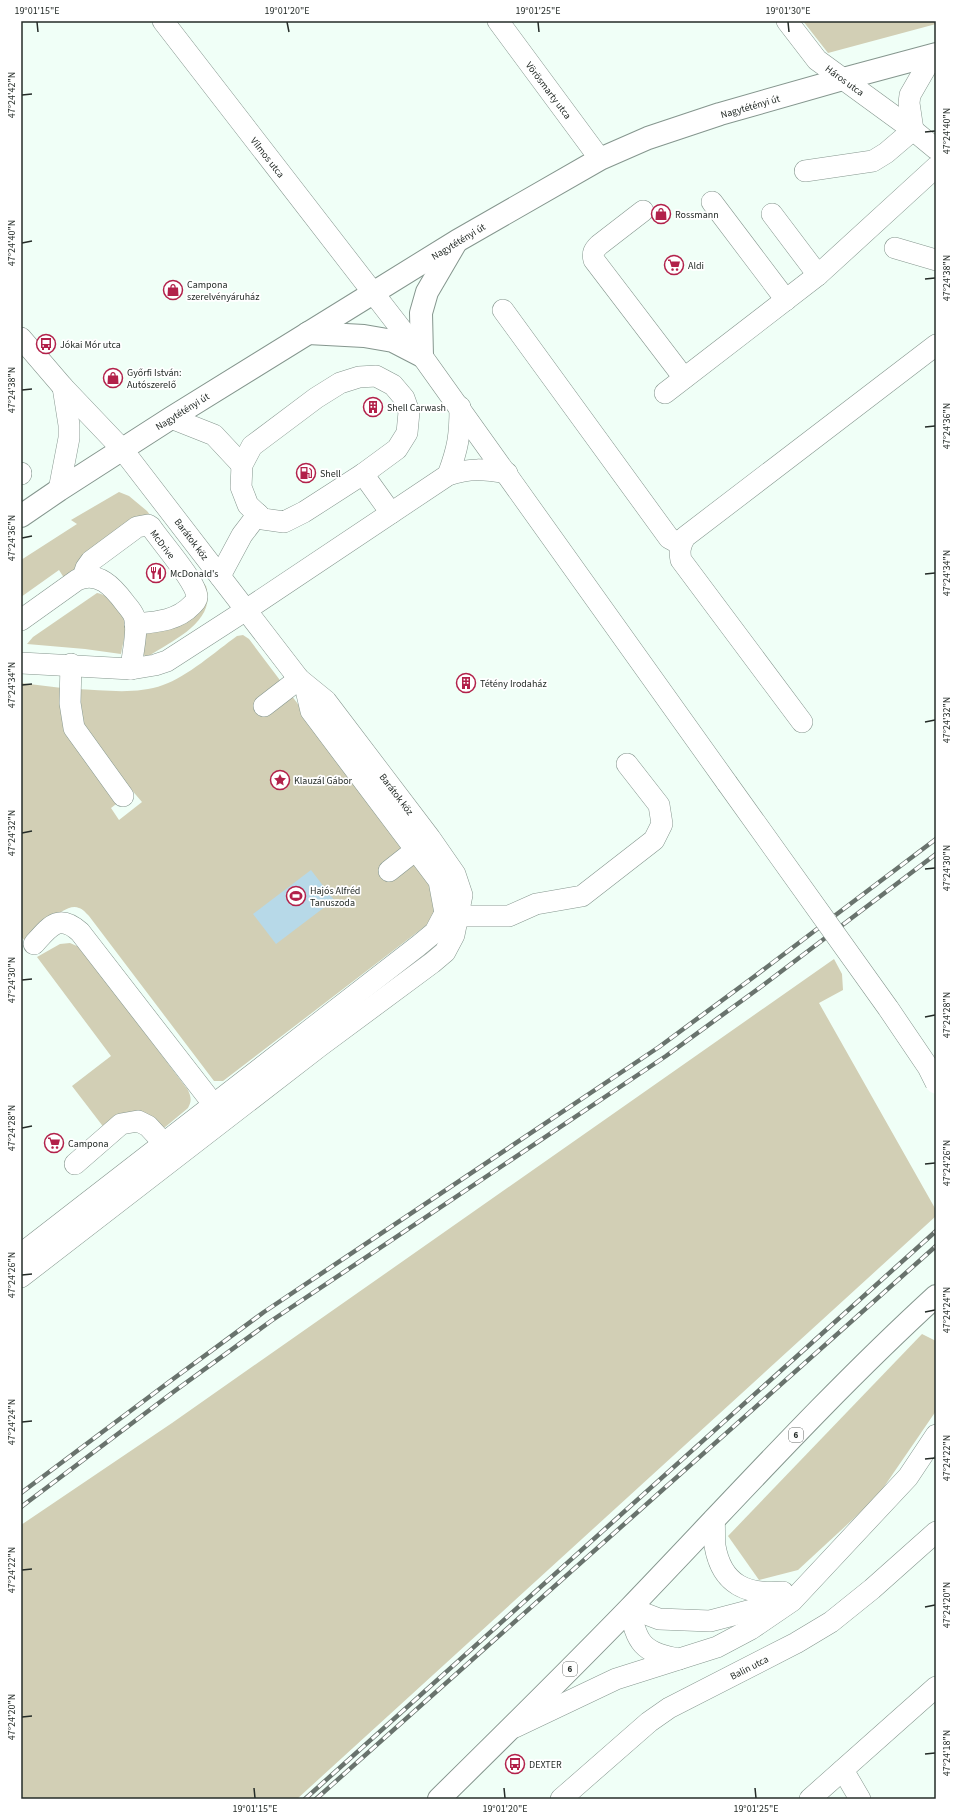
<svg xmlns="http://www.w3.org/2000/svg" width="957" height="1820" font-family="'Source Sans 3',sans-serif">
	<rect width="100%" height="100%" fill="#f0fff7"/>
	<!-- green -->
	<g fill="#d2cfb5">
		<polygon points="803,21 934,21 936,22 936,24 828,53"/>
		<path d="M119,492L129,496L147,511L206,586C217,622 173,640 149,656H145L143,654L144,620L158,610L163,617L195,593L151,525L66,581L59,570L21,597V560L77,524L71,520Z"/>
		<path d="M97,593C104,594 108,598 113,603C132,619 125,632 121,654L85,649L27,644L33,637Z"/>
		<path d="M243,635L249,639L432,882L437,917L223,1081H214L89,916C86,913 83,909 79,908C64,901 37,934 27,944L21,936V683L62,688L120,801L111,808L119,820L142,802L89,740L80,723L75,689C104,690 136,695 163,685C187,677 216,651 237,636Z"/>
		<path d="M70,943L79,947L92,963L188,1090C191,1097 192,1101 188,1108L158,1133L105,1129L72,1086L111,1056L37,957L60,944Z"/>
		<polygon points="834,959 842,974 843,990 819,1003 936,1210 936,1216 297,1799 21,1799 21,1525 172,1423"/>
		<polygon points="922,1334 936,1341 936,1411 877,1497 798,1570 759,1580 728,1536"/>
	</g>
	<!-- water -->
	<polygon fill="#b7d9e8" points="311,870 334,900 276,944 253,914"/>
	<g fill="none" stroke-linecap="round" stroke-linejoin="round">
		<defs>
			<g id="minor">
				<polyline points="163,21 422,356 727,783"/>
				<polyline points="498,21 600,159"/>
				<polyline points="787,21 817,60 913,130 936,149"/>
				<polyline points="913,130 909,103 910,95 933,55"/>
				<polyline points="805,171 873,161 886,153 913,130"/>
				<polyline points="712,202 786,300"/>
				<path d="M643,211L599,245C594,250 592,253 594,260L684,378"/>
				<polyline points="772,214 818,275"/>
				<polyline points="895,248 936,260"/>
				<polyline points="503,310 669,538 680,544"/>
				<polyline points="21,338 63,387 122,449 299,679 326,701 430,838 455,874 462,895 454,935 445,952 432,963 320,1046 21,1277"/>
				<polygon points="376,376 393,385 404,398 409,412 407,433 397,449 363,474 304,512 284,522 263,519 248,505 241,487 242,465 252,446 316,398 340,383 359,377"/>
				<polyline points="665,393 818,275 936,167"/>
				<polyline points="171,418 214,435 242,465"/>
				<polyline points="21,473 21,474"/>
				<polyline points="363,474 391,513"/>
				<path d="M448,475C458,448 460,436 460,407"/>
				<polyline points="59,490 69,438 69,425 63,387"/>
				<polyline points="220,576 242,535 258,514"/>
				<path d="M83,577L86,568L91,561L137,527L148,525L151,527C161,542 196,581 197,597C197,600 195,602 192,605C177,621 156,622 135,624"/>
				<path d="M21,620L77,580C98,570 113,587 125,603C128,607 132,611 134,616C139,628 132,655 131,669"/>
				<path d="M21,663L131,669L155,665L167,661L246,610L448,475C470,468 484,469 507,473"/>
				<polyline points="71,664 70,703 74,728 123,796"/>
				<polyline points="305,686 311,711 439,881 445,913"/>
				<polyline points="264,706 299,679"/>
				<path d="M802,722L681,560C679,551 680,546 685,537L936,345"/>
				<polyline points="389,871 427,841"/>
				<polyline points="445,913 459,916 509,916 536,904 582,896 654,840 662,824 659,805 627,764"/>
				<path d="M34,944C50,926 59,913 80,932L214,1105"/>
				<polyline points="75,1164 121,1124 138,1121 148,1126 173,1153"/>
				<polyline points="21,1254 418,946 435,932 445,913"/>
				<path d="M714,1519C715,1528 714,1538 715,1546C722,1586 748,1595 783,1592"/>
				<polyline points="630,1608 659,1619 710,1621 752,1610 779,1596"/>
				<path d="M630,1608C636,1643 643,1653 679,1659"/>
				<polyline points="515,1727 616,1679 717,1647 751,1629 792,1601 908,1477 936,1435"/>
				<polyline points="843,1770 860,1799"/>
				<polyline points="561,1799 649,1722 669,1708 796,1643 831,1622 872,1589 936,1532"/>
				<polyline points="810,1799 936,1687"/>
			</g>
			<g id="major">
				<polyline points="308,333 364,336 393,341 422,356 421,313 427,292 455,244"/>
				<polyline points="21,516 59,490 171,418 373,293 457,241 600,159 648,138 720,114 843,79 936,54"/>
				<path d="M439,1799C503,1736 567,1673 630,1608C731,1503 828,1395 936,1296"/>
			</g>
		</defs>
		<!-- minor casing -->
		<use href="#minor" stroke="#85968e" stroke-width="22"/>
		<!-- major casing -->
		<use href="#major" stroke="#85968e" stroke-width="24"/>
		<!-- minor -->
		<use href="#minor" stroke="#fff" stroke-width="21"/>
		<!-- major -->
		<use href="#major" stroke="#fff" stroke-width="22"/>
		<defs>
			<g id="rail">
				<polyline points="21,1493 169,1382 264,1312 659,1047 755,976 936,839"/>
				<polyline points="21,1507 176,1390 271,1321 666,1056 762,986 936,854"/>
				<polyline points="305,1799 936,1231"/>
				<polyline points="316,1799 936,1246"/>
			</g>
		</defs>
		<!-- rail casing -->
		<use href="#rail" stroke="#69736d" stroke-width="4.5"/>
		<!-- rail -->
		<use href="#rail" stroke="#fff" stroke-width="3" stroke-dasharray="9" stroke-linecap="butt"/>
		<defs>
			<polyline id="minor-bridge" points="727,783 888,1008 928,1067 936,1083"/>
		</defs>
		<!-- minor-bridge casing -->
		<use href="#minor-bridge" stroke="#85968e" stroke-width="22" stroke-linecap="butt"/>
		<!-- minor-bridge -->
		<use href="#minor-bridge" stroke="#fff" stroke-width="21"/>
	</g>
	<!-- ticks -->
	<path fill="none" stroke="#252c28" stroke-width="1.5" d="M37,22L38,32M287,22L289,32M538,22L539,32M788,22L789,32M22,95L32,94M925,132L935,131M22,243L32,241M925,279L935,278M22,390L32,389M925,427L935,426M22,538L32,536M925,574L935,573M22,685L32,684M925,722L935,720M22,833L32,831M925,869L935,868M22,980L32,979M925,1017L935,1015M22,1128L32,1126M925,1164L935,1163M22,1275L32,1274M925,1312L935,1310M22,1422L32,1421M925,1459L935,1458M22,1570L32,1569M925,1607L935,1605M22,1717L32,1716M925,1754L935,1753M254,1788L255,1798M504,1788L505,1798M755,1788L756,1798"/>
	<!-- icons -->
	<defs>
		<symbol id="shop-ring" viewBox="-11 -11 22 22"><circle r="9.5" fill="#fff" stroke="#b2214a" stroke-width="1.5"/><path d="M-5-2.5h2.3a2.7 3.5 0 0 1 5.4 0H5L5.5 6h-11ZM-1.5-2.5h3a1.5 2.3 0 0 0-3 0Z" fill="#b2214a"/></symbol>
		<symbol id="supermarket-ring" viewBox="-11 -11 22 22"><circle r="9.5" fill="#fff" stroke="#b2214a" stroke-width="1.5"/><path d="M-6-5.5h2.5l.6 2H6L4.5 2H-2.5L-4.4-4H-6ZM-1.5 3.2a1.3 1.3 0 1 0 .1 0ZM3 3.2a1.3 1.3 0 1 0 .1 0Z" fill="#b2214a"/></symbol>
		<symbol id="bus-ring" viewBox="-11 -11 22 22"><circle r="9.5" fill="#fff" stroke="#b2214a" stroke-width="1.5"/><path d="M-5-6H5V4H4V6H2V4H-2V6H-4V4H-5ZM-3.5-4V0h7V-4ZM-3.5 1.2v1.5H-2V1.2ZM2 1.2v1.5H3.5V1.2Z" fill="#b2214a"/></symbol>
		<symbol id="building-ring" viewBox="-11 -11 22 22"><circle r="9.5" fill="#fff" stroke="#b2214a" stroke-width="1.5"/><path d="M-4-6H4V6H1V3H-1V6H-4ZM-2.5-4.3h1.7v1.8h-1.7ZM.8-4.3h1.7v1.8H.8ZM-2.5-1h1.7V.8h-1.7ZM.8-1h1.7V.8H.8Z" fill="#b2214a"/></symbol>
		<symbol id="fuel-ring" viewBox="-11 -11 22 22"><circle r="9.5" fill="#fff" stroke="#b2214a" stroke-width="1.5"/><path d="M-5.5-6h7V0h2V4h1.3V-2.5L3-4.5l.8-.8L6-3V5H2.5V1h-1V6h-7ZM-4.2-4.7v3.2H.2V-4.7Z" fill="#b2214a"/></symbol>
		<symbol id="restaurant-ring" viewBox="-11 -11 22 22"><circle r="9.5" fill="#fff" stroke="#b2214a" stroke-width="1.5"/><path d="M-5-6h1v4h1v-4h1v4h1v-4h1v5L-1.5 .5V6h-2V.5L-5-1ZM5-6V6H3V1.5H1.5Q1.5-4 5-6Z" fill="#b2214a"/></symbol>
		<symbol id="sight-ring" viewBox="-11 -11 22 22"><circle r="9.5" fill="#fff" stroke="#b2214a" stroke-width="1.5"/><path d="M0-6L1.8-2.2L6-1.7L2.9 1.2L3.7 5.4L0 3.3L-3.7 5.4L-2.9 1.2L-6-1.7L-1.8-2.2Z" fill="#b2214a"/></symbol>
		<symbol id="stadium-ring" viewBox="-11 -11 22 22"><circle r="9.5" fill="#fff" stroke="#b2214a" stroke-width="1.5"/><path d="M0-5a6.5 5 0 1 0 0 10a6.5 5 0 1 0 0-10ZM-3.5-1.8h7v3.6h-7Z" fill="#b2214a"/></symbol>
	</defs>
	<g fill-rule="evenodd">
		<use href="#shop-ring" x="650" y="203" width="22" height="22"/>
		<use href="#supermarket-ring" x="663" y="254" width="22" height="22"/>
		<use href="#shop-ring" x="162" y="279" width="22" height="22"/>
		<use href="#bus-ring" x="35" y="333" width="22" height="22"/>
		<use href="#shop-ring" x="102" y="367" width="22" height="22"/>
		<use href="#building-ring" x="362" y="396" width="22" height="22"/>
		<use href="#fuel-ring" x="295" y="462" width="22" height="22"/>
		<use href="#restaurant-ring" x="145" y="562" width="22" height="22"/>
		<use href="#building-ring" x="455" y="672" width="22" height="22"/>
		<use href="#sight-ring" x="269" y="769" width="22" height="22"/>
		<use href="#stadium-ring" x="285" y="885" width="22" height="22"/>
		<use href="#supermarket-ring" x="43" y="1132" width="22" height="22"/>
		<use href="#bus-ring" x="504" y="1753" width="22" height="22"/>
	</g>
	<g text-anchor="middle" stroke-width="3.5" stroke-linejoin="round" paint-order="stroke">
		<!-- shield labels -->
		<g fill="#fff" stroke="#666b68" stroke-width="1">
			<rect x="789" y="1428" width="14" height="14" rx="3"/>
			<rect x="563" y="1662" width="14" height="14" rx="3"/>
		</g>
		<g font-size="9" font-weight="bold" fill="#252c28">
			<text x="796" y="1438">6</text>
			<text x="570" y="1672">6</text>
		</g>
		<!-- street labels -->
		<g font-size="10" fill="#252c28" stroke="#fff">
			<text transform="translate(845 80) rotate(36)" y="4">Háros utca</text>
			<text transform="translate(549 90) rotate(53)" y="4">Vörösmarty utca</text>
			<text transform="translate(750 106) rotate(-16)" y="4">Nagytétényi út</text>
			<text transform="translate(268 157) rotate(52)" y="4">Vilmos utca</text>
			<text transform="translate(458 241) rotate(-31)" y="4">Nagytétényi út</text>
			<text transform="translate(182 411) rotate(-32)" y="4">Nagytétényi út</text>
			<text transform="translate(192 539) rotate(53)" y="4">Barátok köz</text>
			<text transform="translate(163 544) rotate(53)" y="4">McDrive</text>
			<text transform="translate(397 794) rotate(53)" y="4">Barátok köz</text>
			<text transform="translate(749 1667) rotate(-27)" y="4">Balin utca</text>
		</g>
		<!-- poi labels -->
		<g font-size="10" fill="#252c28" stroke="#fff" text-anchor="start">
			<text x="675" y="218">Rossmann</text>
			<text x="688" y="269">Aldi</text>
			<text x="187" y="288">Campona<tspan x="187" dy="12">szerelvényáruház</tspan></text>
			<text x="60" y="348">Jókai Mór utca</text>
			<text x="127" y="376">Győrfi István:<tspan x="127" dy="12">Autószerelő</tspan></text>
			<text x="387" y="411">Shell Carwash</text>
			<text x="320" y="477">Shell</text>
			<text x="170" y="577">McDonald's</text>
			<text x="480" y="687">Tétény Irodaház</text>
			<text x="294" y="784">Klauzál Gábor</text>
			<text x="310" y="894">Hajós Alfréd<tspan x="310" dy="12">Tanuszoda</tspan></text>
			<text x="68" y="1147">Campona</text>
			<text x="529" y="1768">DEXTER</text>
		</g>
	</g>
	<!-- border -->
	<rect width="957" height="1820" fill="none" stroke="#ffffff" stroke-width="44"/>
	<rect x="22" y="22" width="913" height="1776" fill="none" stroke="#252c28" stroke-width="1.5"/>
	<g font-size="10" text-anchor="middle" fill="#252c28">
		<text x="37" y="14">19°01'15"E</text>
		<text x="287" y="14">19°01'20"E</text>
		<text x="538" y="14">19°01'25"E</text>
		<text x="788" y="14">19°01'30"E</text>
		<text transform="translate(11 95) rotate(-90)" y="4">47°24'42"N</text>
		<text transform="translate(946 131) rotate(-90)" y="4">47°24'40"N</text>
		<text transform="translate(11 243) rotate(-90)" y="4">47°24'40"N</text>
		<text transform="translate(946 278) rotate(-90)" y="4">47°24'38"N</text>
		<text transform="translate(11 390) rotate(-90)" y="4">47°24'38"N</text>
		<text transform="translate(946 426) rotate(-90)" y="4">47°24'36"N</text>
		<text transform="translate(11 538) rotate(-90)" y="4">47°24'36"N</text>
		<text transform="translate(946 573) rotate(-90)" y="4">47°24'34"N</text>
		<text transform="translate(11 685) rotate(-90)" y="4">47°24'34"N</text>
		<text transform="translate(946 720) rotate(-90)" y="4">47°24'32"N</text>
		<text transform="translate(11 833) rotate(-90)" y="4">47°24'32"N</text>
		<text transform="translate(946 868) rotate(-90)" y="4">47°24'30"N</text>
		<text transform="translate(11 980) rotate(-90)" y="4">47°24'30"N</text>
		<text transform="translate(946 1015) rotate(-90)" y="4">47°24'28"N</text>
		<text transform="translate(11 1128) rotate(-90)" y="4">47°24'28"N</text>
		<text transform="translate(946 1163) rotate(-90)" y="4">47°24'26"N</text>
		<text transform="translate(11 1275) rotate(-90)" y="4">47°24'26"N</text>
		<text transform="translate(946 1310) rotate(-90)" y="4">47°24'24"N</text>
		<text transform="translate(11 1422) rotate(-90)" y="4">47°24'24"N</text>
		<text transform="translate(946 1458) rotate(-90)" y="4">47°24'22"N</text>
		<text transform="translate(11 1570) rotate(-90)" y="4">47°24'22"N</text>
		<text transform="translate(946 1605) rotate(-90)" y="4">47°24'20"N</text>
		<text transform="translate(11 1717) rotate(-90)" y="4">47°24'20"N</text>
		<text transform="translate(946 1753) rotate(-90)" y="4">47°24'18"N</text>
		<text x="255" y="1812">19°01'15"E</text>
		<text x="505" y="1812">19°01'20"E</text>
		<text x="756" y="1812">19°01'25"E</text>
	</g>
</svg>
